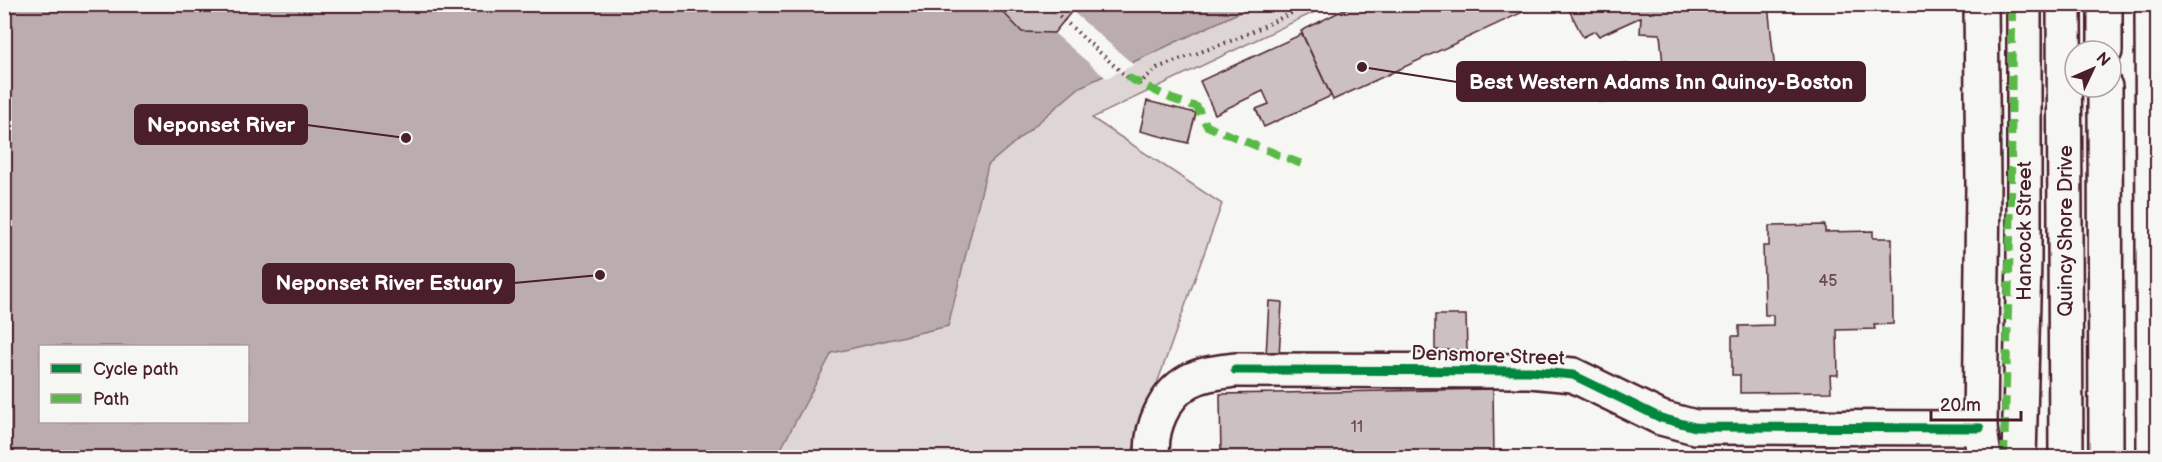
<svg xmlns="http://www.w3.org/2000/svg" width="2162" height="462" font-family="'Balsamiq Sans',sans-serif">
	<rect width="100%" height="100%" fill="#f6f6f2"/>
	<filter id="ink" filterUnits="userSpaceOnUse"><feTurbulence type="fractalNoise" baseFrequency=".0167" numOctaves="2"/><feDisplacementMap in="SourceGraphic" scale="12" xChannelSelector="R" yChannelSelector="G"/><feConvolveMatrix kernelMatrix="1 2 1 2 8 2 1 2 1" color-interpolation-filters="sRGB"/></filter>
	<g filter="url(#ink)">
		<!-- green -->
		<path fill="#ddd6d5" stroke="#947a80" stroke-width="1.5" fill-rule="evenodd" d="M4,5H1329L1092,118L1222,204L1130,458L5,457ZM40,346H248V422H40Z"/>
		<!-- water -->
		<path fill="#bbadae" stroke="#8e747a" stroke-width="1.5" fill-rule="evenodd" d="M4,5H1255L1080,87L988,165L948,326L832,353L776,458L5,457ZM40,346H248V422H40Z"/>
		<!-- pier -->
		<polygon fill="#f6f6f2" points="1072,11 1134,65 1106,78 1054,33"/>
		<!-- building -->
		<g fill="#ccc1c0" stroke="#4a1f2b" stroke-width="1.5">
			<polygon points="1001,4 1072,4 1072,11 1054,33 1022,32 1002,11"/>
			<polygon points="1355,4 1540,4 1333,100 1301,31"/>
			<polygon points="1566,4 1768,4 1775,72 1747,73 1747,85 1714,82 1713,74 1664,75 1660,34 1640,33 1641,17 1599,36 1595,31 1583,37"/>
			<polygon points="1302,34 1331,96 1264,127 1256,109 1269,104 1263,91 1215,114 1200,81"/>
			<polygon points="1627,63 1631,100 1598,102 1594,66"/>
			<polygon points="1147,101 1196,113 1188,143 1140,131"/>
			<polygon points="1825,225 1825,232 1873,231 1873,238 1892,238 1893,324 1874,325 1875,329 1837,330 1838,375 1830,375 1831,392 1740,393 1740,375 1732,375 1732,336 1739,336 1739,326 1773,325 1773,315 1765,315 1763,246 1769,246 1769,226"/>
			<polygon points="1269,301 1282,302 1279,357 1266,356"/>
			<polygon points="1435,315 1466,315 1467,350 1435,350"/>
			<polygon points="1493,389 1494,458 1221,458 1220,394"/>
		</g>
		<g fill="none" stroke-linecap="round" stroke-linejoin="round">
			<defs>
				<path id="minor" d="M1153,458C1149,429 1164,395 1189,381C1204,373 1220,372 1235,370L1530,371L1573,375L1661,418L1695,427L1980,428"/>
				<g id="major">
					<polyline points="1981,4 1983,185 1980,428 1984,458"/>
					<polyline points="2064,4 2066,458"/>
					<polyline points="2105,4 2105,51"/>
					<polyline points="2152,4 2154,458"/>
					<polyline points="2105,87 2106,458"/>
					<polyline points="2019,458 2024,260 2024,4"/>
				</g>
			</defs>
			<!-- minor casing -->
			<use href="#minor" stroke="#4a1f2b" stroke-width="38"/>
			<!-- major casing -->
			<use href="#major" stroke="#4a1f2b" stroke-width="38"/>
			<!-- path -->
			<g stroke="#4a1f2b" stroke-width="4" stroke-dasharray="1.5 4.5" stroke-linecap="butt">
				<polyline points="1046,4 1127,77"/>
				<polyline points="1139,84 1157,68 1236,39 1311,4"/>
			</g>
			<!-- minor -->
			<use href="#minor" stroke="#f6f6f2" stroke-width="33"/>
			<!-- major -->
			<use href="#major" stroke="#f6f6f2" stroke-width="33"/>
			<!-- quiet -->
			<g stroke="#58b947" stroke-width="8" stroke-dasharray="15 8" stroke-linecap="butt">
				<polyline points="1127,77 1172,99 1197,107 1207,126 1304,165"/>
				<polyline points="2004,458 2011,200 2012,4"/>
			</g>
			<defs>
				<polyline id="cycleway" points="1235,370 1530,371 1573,375 1661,418 1695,427 1980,428"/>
			</defs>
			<!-- cycleway casing -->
			<use href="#cycleway" stroke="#f6f6f2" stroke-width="13"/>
			<!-- cycleway -->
			<use href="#cycleway" stroke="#00873e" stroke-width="9"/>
		</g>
	</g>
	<g text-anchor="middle" stroke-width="4.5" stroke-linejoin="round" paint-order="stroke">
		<!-- number labels -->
		<g font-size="16" fill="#6a4850">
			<text x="1828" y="286">45</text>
			<text x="1357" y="432">11</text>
		</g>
		<!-- street labels -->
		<g font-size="20" fill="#4a1f2b" stroke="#f6f6f2">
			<text transform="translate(2024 231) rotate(-90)" y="7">Hancock Street</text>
			<text transform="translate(2065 231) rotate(-90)" y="7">Quincy Shore Drive</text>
			<text transform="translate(1488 355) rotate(2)" y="7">Densmore Street</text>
		</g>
	</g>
	<!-- callouts -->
	<path fill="none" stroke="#4a1f2b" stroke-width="2" d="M1362 67L1457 82M406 138L307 125M600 275L514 283"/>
	<g fill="#4a1f2b" stroke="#f6f6f2" stroke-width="2">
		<circle cx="1362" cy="67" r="6"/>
		<circle cx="406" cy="138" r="6"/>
		<circle cx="600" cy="275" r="6"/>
	</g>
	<g fill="#4a1f2b" stroke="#4a1f2b" stroke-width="2">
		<rect x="1457" y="62" width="408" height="39" rx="6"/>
		<rect x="135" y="105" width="172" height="39" rx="6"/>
		<rect x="263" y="264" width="251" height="39" rx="6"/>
	</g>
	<g font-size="21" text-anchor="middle" font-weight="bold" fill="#fff">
		<text x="1661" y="89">Best Western Adams Inn Quincy-Boston</text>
		<text x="221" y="132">Neponset River</text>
		<text x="389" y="290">Neponset River Estuary</text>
	</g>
	<!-- margin -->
	<rect width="2162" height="462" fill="none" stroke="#f6f6f2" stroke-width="24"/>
	<rect x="12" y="12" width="2138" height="438" fill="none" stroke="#4a1f2b" stroke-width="2" filter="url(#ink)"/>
	<!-- legend -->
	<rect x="39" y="345" width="210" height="78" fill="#f6f6f2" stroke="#b1a0a2" stroke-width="1.5"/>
	<rect x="51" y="364" width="30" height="9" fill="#00873e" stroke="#b1a0a2" stroke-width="1.5"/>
	<text x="93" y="375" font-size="18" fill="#4a1f2b">Cycle path</text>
	<rect x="51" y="394" width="30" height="9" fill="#58b947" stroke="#b1a0a2" stroke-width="1.5"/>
	<text x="93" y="405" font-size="18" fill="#4a1f2b">Path</text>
	<!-- north arrow -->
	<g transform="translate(2093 69) rotate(46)"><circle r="28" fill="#f6f6f2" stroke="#b1a0a2" stroke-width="1.5"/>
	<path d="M0-4.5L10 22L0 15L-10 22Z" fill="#4a1f2b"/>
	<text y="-9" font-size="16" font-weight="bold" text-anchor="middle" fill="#4a1f2b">N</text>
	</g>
	<!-- scale -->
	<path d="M1931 411v9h90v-9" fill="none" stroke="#4a1f2b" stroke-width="3"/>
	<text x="1940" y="411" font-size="18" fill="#4a1f2b" stroke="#f6f6f2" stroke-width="4.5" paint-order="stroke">20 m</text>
</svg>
